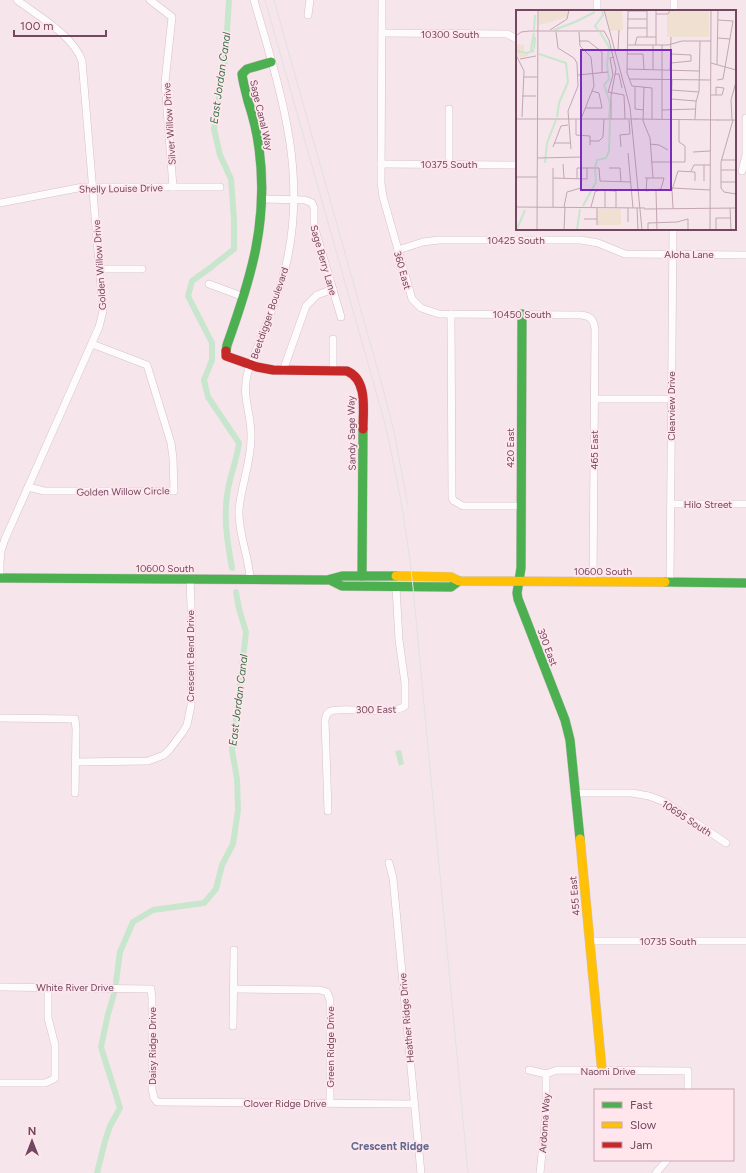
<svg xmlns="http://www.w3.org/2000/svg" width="746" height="1173" font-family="Figtree,sans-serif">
	<rect width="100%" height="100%" fill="#f6e6eb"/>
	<!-- water -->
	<polygon fill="#c8e6cd" points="401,750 404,764 399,766 395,751"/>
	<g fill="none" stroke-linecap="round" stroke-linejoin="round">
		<!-- canal -->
		<g stroke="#c8e6cd" stroke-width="6">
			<path d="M229,0L225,61L214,129L220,155L231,179L234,220V249L210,268L192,281L188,296L212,343V360L204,380L208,397L239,443C237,459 231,473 228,489C223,516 227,541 232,568"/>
			<polyline points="116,982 120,952 133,922 153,910 204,903 216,889 222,865 233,844 238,810 237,779 232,750 236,720 246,632 239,609 236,592"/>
			<polyline points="97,1173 105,1141 110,1126 120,1108 101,1047 108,1014 114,994"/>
		</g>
		<defs>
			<g id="street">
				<polyline points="150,0 172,17 165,82 173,187"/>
				<path d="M382,0L381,183L383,197L412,299L421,308L439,314L581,315C591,316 594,320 595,330L593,582"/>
				<polyline points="597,11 597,0"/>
				<polyline points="674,11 674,0"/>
				<polyline points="308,15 310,0"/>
				<polyline points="382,33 507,34 517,39"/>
				<polyline points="381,164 517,165"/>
				<polyline points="449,164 449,109"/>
				<polyline points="742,171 746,155 746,118"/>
				<polyline points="263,199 305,200 312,203 314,208 314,226 341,317"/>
				<polyline points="0,203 83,187 220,187"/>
				<polyline points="398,250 423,242 439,240 581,240 598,243 625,254 746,255"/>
				<polyline points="99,269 142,269"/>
				<polyline points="209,284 244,297"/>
				<polyline points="451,314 452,498 454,501 463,506 521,506"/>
				<polyline points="333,339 333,370"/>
				<polyline points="283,371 306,306 317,295 333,289"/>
				<polyline points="595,399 671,399"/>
				<polyline points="28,487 44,491 174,491 173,458 171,443 147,365 92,344"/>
				<polyline points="671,504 746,504"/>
				<path d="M0,563L1,551L5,539L99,327L103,311L82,61C73,35 38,16 17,0"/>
				<polyline points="0,566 0,578"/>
				<path d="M250,579C249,556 238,534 239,510C241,485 252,460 251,435C251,411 241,396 248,371C261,337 277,302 286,265C308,171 280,90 254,0"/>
				<polyline points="670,583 673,229"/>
				<polyline points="0,718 75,719 76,729 75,793"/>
				<polyline points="76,762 148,761 164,755 170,749 182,733 187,725 191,706 192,632 190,579"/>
				<polyline points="575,793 632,793 649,796 665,802 726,843"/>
				<path d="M328,811L325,720C326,717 326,714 329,712C332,710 335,710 338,710C355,708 392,715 405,706V683L399,640L396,587"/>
				<polyline points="389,863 393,878 421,1173"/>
				<polyline points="589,941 746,941"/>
				<polyline points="0,987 151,989 152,999 152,1089 154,1098 157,1102 414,1104"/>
				<polyline points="234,989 320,990 327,992 330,1000 330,1103"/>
				<polyline points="233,1026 234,950"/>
				<polyline points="529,1070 546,1074 557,1070 688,1071 688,1090"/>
				<polyline points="0,1083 45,1083 50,1081 55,1078 55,1045 48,1018 48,987"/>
				<polyline points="540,1173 546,1115 546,1074"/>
				<polyline points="656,1173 667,1160"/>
			</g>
			<g id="fast">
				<polyline points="522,314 521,568 517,593 518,599 565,720 570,740 580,839"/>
				<path d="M226,351L227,345C251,278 269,221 259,148C257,132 253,116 248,101C246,92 243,83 242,74L247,69L271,62"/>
				<polyline points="362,576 363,429"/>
				<polyline points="0,578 327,580 342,576 396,576"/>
				<polyline points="330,580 342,586 451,587 459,581"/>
				<polyline points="665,582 746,583"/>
			</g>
			<g id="slow">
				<polyline points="396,576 451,577 459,581 665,582"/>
				<polyline points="580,839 602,1071"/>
			</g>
			<path id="jam" d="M226,351V356L257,367L273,370L347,371C368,380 363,410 363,429"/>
		</defs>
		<!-- street casing -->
		<use href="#street" stroke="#d5c1ca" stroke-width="8"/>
		<!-- fast casing -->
		<use href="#fast" stroke="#d6c3cb" stroke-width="10"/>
		<!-- slow casing -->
		<use href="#slow" stroke="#d6c3cb" stroke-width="10"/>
		<!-- jam casing -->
		<use href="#jam" stroke="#d6c3cb" stroke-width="10"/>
		<!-- street -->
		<use href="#street" stroke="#fefbfc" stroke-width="7"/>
		<!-- fast -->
		<use href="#fast" stroke="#4caf50" stroke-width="9"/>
		<!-- slow -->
		<use href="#slow" stroke="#ffc107" stroke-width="9"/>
		<!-- jam -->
		<use href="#jam" stroke="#c62828" stroke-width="9"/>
		<!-- tram -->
		<g stroke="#e2e1e4" stroke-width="1">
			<path d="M265,0L384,420C397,475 407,530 413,587L468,1173"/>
			<polyline points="274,0 380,378 394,431 408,506"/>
		</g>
	</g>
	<g text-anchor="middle" stroke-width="3.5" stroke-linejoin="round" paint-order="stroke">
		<!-- street labels -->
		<g font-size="10" fill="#73475f" stroke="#ffe6ed">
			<text x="450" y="38">10300 South</text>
			<text transform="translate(262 115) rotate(77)" y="4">Sage Canal Way</text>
			<text transform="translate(169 124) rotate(-94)" y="4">Silver Willow Drive</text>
			<text x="449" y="168">10375 South</text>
			<text transform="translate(121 188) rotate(-1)" y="4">Shelly Louise Drive</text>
			<text x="516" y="244">10425 South</text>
			<text x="689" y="258">Aloha Lane</text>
			<text transform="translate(324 260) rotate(74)" y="4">Sage Berry Lane</text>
			<text transform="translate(99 265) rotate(-94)" y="4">Golden Willow Drive</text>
			<text transform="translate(403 270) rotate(74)" y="4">360 East</text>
			<text transform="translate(269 313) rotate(-71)" y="4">Beetdigger Boulevard</text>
			<text x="522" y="318">10450 South</text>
			<text transform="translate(671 406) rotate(-90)" y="4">Clearview Drive</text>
			<text transform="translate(351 433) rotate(-91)" y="4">Sandy Sage Way</text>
			<text transform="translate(510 448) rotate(-90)" y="4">420 East</text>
			<text transform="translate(594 450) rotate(-90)" y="4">465 East</text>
			<text transform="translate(123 491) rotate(-1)" y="4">Golden Willow Circle</text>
			<text x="708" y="508">Hilo Street</text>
			<text x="165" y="572">10600 South</text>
			<text x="603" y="575">10600 South</text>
			<text transform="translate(548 647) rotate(69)" y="4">390 East</text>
			<text transform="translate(190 656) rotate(-90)" y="4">Crescent Bend Drive</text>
			<text transform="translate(376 709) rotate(-1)" y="4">300 East</text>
			<text transform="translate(687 818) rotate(33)" y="4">10695 South</text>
			<text transform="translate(574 896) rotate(-95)" y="4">455 East</text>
			<text x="668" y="945">10735 South</text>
			<text x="75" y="991">White River Drive</text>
			<text transform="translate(406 1018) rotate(-95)" y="4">Heather Ridge Drive</text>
			<text transform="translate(152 1046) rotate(-90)" y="4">Daisy Ridge Drive</text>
			<text transform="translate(330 1047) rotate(-90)" y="4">Green Ridge Drive</text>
			<text x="608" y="1075">Naomi Drive</text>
			<text x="285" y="1107">Clover Ridge Drive</text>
			<text transform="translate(544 1123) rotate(-86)" y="4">Ardonna Way</text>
		</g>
		<!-- water labels -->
		<g font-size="11" font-style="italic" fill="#387248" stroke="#ffe6ed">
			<text transform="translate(220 78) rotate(-82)" y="4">East Jordan Canal</text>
			<text transform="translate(238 700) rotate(-83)" y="4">East Jordan Canal</text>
		</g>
		<!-- neighbourhood labels -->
		<g font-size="11" font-weight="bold" fill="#5e6a90" stroke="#ffe6ed">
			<text x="390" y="1150">Crescent Ridge</text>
		</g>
	</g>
	<!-- overview -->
	<g transform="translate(516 10)">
		<rect width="220" height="220" fill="#f6e6eb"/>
		<path d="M22,0H52V7L23,15ZM89,0H106L107,20L94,21ZM155,0H193V27H151V5ZM0,34L8,35V42H12V46L4,48L0,44ZM81,199H105V215H81Z" fill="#efe0d2"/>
		<path fill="none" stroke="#c8e6cd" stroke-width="2" d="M18,19L19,5M18,20L19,5M38,20L59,12L79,2M82,20L79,16L87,5L86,0M84,22L93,37L91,55L93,69L88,75L94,93L93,108M18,23L15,39L18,41M18,39L19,27M0,41L11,43L17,41M23,44L50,53L52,72L43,93L41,107M29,153L31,133L40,110M79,157L81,150L90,148L93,141L94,110M67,196L80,172L79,159M1,219L9,200M61,220L64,199"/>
		<path fill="none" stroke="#c2a6b3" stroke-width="1" d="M88,0L114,97L126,220M140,4H152L154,0M111,9H131M111,18H131M34,20L51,9L53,0M40,22L42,38L58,48L61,53L62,76L52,101L55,139M63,22L64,36L75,47L78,76L65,109M0,26L5,22L14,21H88L93,30L100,59L95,86V109M131,27V1H112L111,63L116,76L136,78V109M202,28L214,29M63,31H72L86,42V62M111,35H152L166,31H195M119,35L121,27H140M140,35V0M102,41L103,20M111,44H127L128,59M0,45L8,61L6,107M98,47L94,48L97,65L92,82L108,85L109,109M4,49L20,46M155,53L175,51V45L155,44M195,53L220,60M201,54L202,0M111,59L183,61M137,59V35M154,60L155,27M99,64H103L106,78M62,65L92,62M8,67H21M113,69L194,70M201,70L207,69L217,11L202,10M119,77V99L128,100M128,77L127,111L134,128L137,168M155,80L183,82M195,85H206L208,78L200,77V85M6,86H20M155,89L180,91M69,98H86L83,83L76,81M146,100L179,99M0,109H120M60,109V125L74,126V135M119,109L202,110M146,109V35M155,109L156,70M179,109L180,92L183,81L184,31M201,110H220M216,110L215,90L220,72M217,110L205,152V178L208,182L220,184M74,131H83L87,127L88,109M38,133H55M134,134L143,135L152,140M37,137L45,116L52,115M105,137L104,125L114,124L113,110M177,142L194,141M112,143L117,198M22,148L65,147M205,150H220M136,152H169V136L163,132V110M47,154L48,168M37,158V197M93,158H104L105,172M205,160H220M175,161L178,155H194M0,167H21M37,168L71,169V158M129,168H148L145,179L130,181L131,168M61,169V158H83L84,171L115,172M188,171V155M205,172H220M156,178L194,180M140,181L141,220M0,197L129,198M48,197L51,182L65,178M75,197L79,182L83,180L100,181V198M89,198V180M121,198L122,220M157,198L156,180L162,161L179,162V171M214,198L215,220M128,199L220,198M68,209H81M112,212V198M81,215V198M21,220L22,0M48,220L49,197M132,220V213L161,212L172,209V220M194,220L195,0M200,220V208H215"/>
		<path fill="#7b2cbf" fill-opacity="0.15" stroke="#7b2cbf" stroke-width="2" d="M65,40H155V180H65Z"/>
		<rect width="220" height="220" fill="none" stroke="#73475f" stroke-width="2"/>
	</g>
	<!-- legend -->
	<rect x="594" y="1089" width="140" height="72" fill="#ffe6ed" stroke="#c7a6b4"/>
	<rect x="602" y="1102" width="20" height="6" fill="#4caf50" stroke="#c7a6b4"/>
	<text x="630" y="1109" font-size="12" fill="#73475f">Fast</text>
	<rect x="602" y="1122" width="20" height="6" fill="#ffc107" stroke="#c7a6b4"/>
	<text x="630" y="1129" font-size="12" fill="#73475f">Slow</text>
	<rect x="602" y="1142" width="20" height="6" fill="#c62828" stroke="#c7a6b4"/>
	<text x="630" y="1149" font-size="12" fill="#73475f">Jam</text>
	<!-- north arrow -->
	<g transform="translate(32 1141)" stroke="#ffe6ed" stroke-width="3" paint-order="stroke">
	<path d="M0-3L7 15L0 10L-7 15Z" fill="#73475f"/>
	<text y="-6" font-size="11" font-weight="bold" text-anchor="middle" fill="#73475f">N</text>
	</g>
	<!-- scale -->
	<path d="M14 30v6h92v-6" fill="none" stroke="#73475f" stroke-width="2"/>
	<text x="20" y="30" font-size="12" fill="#73475f" stroke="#ffe6ed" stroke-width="3" paint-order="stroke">100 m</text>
</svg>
